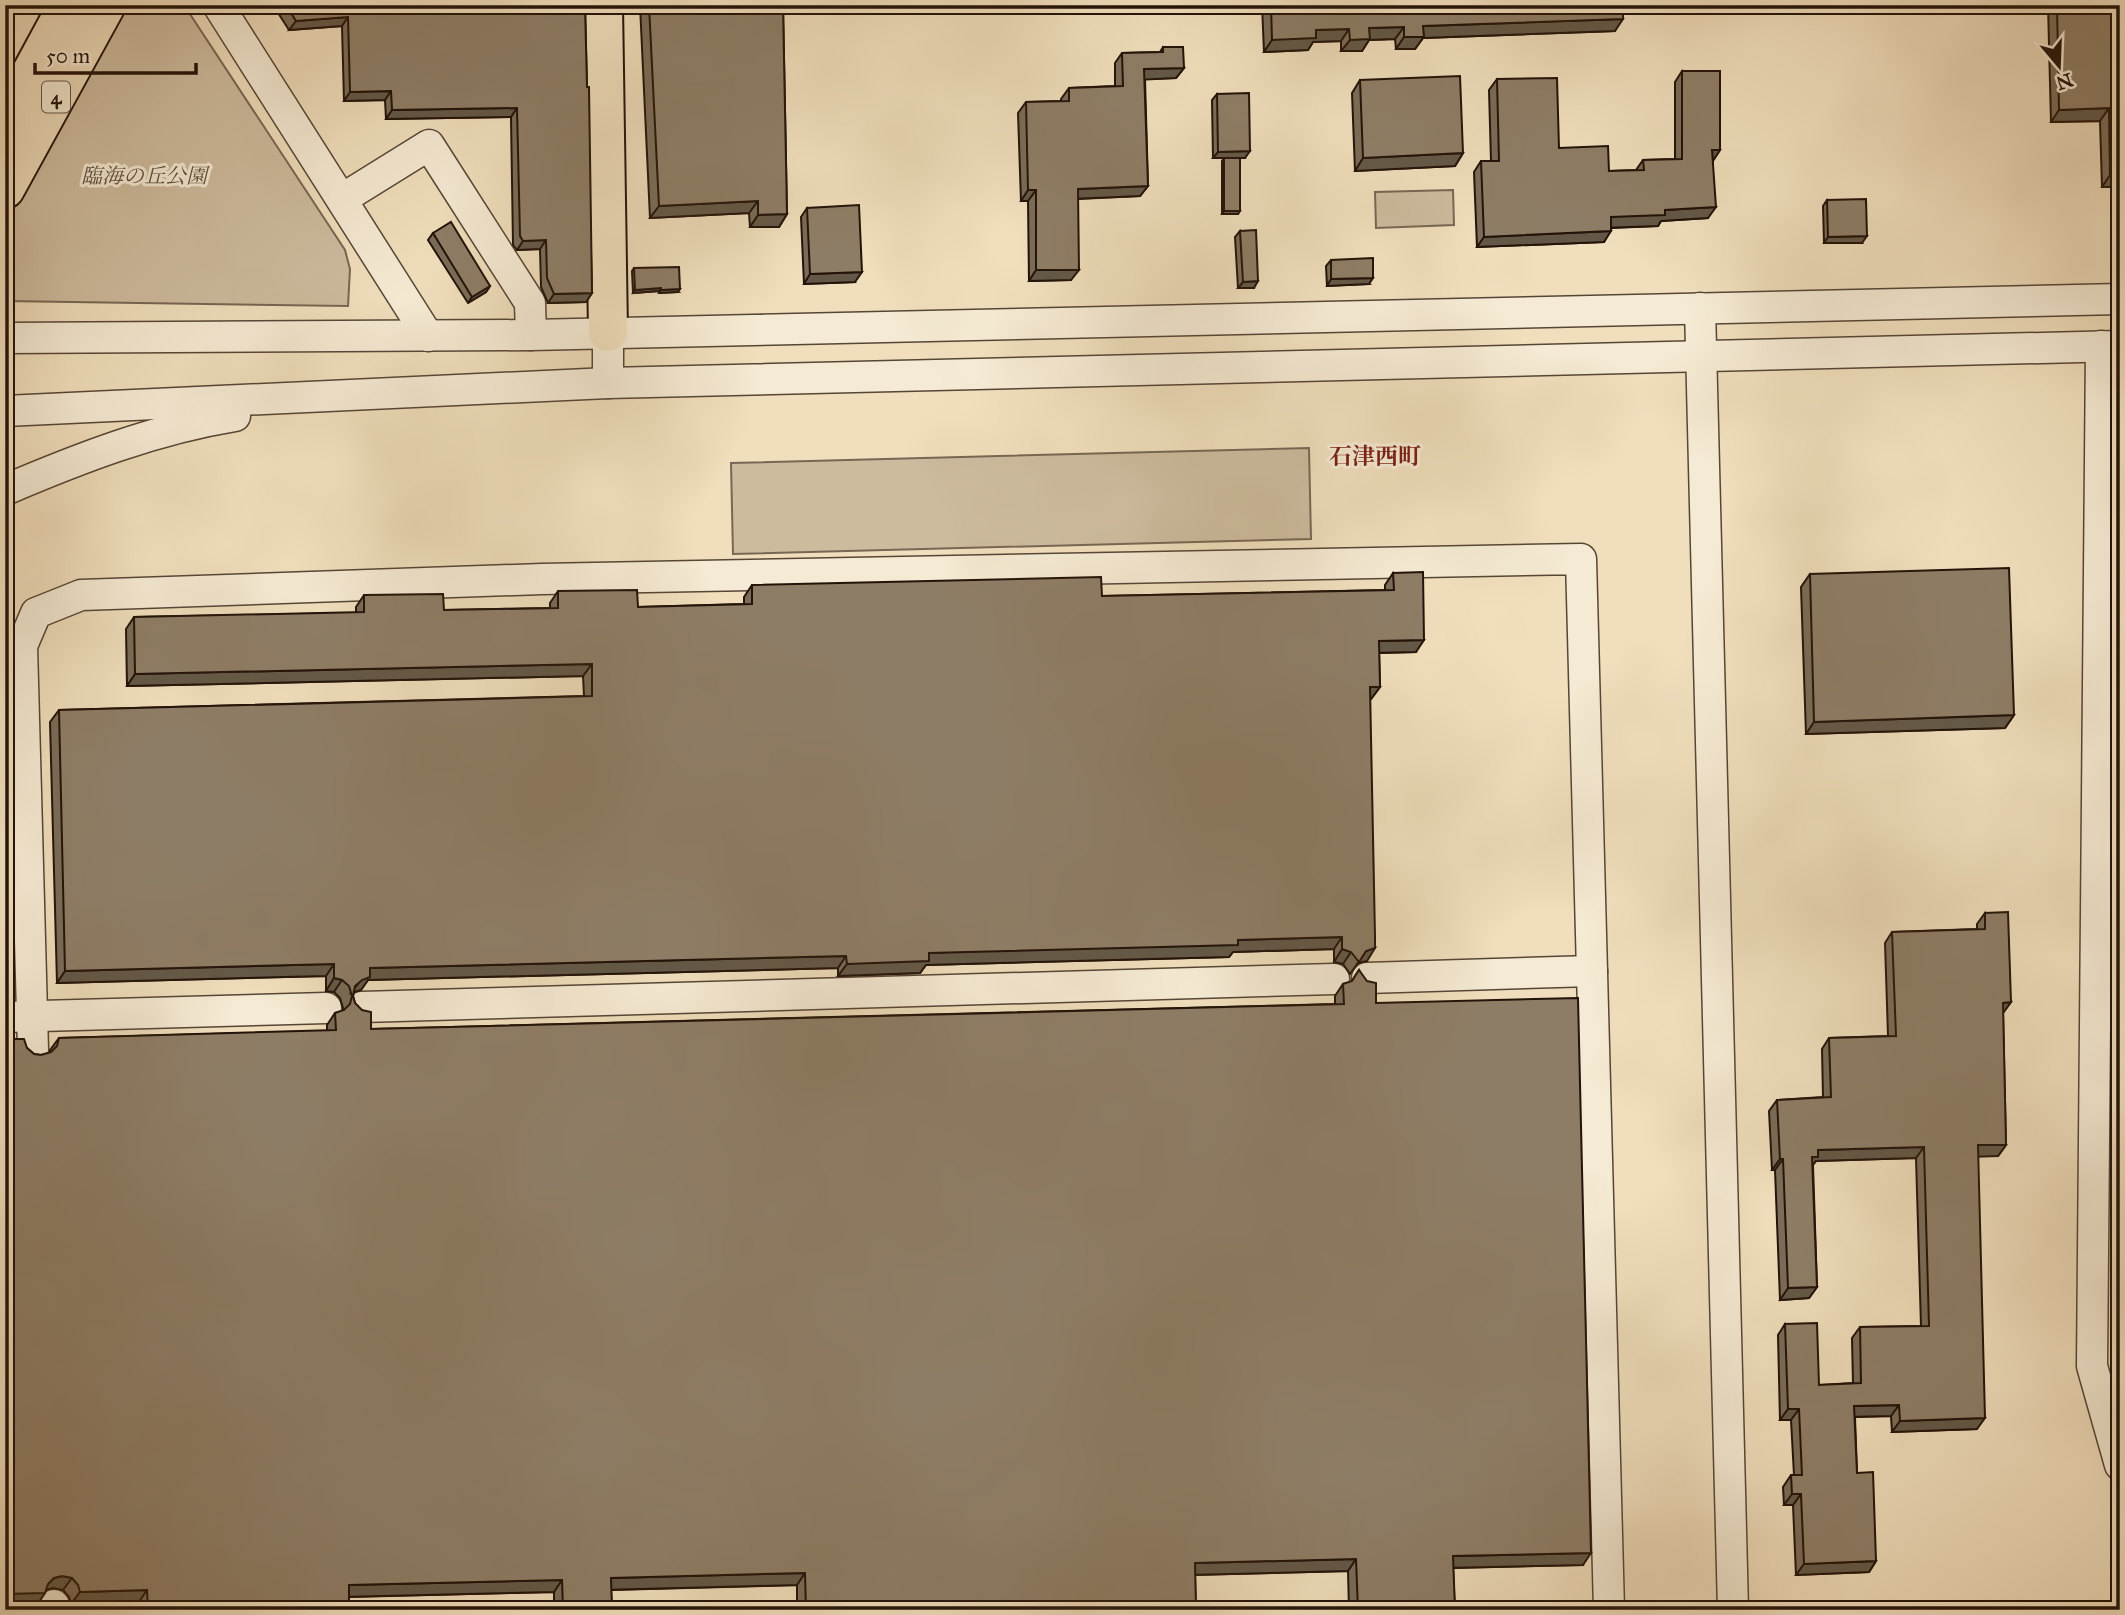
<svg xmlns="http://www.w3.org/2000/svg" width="2125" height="1615" font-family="'IM FELL Great Primer','Noto Serif JP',serif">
	<rect width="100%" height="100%" fill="#f0debc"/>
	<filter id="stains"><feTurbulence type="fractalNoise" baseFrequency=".00286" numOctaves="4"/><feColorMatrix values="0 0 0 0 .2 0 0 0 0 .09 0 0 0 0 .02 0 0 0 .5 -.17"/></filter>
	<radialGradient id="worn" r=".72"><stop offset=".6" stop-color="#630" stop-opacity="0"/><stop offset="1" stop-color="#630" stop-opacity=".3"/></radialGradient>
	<!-- green -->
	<g fill="#cdbb9e" stroke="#786754" stroke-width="2">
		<polygon points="90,5 184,5 345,250 350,269 348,306 5,301 5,164"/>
		<polygon points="1453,190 1454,225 1376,228 1375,192"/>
		<polygon points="1309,448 1311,539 733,554 731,463"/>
	</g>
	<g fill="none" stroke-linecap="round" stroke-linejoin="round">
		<defs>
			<g id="minor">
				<polyline points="218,5 428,336"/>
				<polyline points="342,199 429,145 530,303 531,335"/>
				<polyline points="1700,308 1733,1610"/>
				<polyline points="608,332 608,383"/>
				<polyline points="5,338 531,335 2120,299"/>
				<polyline points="2101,346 2092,1366 2120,1465"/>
				<polyline points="5,411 608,383 2120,346"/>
				<path d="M5,490C80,458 155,429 235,416"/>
				<polyline points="1367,978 1592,971"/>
				<polyline points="362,1007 1334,979"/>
				<polyline points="5,1017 326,1008"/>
				<polyline points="33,1050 22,646 36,613 81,595 542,579 1581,559 1609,1610"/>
				<polyline points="54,1605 54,1610"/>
			</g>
			<g id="highway">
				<polyline points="603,5 608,332"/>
				<polyline points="5,121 68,5"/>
				<polyline points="5,189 106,5"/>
			</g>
		</defs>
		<!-- minor casing -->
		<use href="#minor" stroke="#564636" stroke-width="33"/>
		<!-- highway casing -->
		<use href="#highway" stroke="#231309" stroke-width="42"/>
		<!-- minor -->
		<use href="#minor" stroke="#f5ead3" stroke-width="30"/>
		<!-- highway -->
		<use href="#highway" stroke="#f0debc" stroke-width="38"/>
	</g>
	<!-- wall -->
	<g fill="#7a6c58" stroke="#231309" stroke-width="2">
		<polygon points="273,5 585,5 592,293 586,302 548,303 541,287 540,249 517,250 513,245 511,117 386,119 385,100 344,101 342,26 289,30"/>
		<polygon points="640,5 783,5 787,214 779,227 750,227 749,213 650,218"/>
		<polygon points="1262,5 1623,5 1615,31 1423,38 1415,49 1396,49 1395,39 1369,40 1362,51 1341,51 1341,41 1313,42 1308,50 1264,52"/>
		<polygon points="2048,5 2120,5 2120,187 2102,187 2100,121 2051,122"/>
		<polygon points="1163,47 1184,68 1176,78 1145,79 1148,186 1140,196 1078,199 1071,280 1029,281 1028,201 1021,201 1018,113 1026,102 1061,101 1061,99 1069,88 1115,86 1115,63 1122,53 1160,52"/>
		<polygon points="1682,71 1720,150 1713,160 1708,218 1661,221 1658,226 1611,228 1604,242 1477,247 1474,172 1481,161 1491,161 1489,90 1497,79 1559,148 1609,171 1636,170 1643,160 1675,159 1675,82"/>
		<polygon points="1360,80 1463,153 1455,166 1355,171 1352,93"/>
		<polygon points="1217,94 1245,158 1231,158 1238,214 1222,214 1222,161 1224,158 1213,158 1212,100"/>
		<polygon points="1827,200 1862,243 1824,243 1823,206"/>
		<polygon points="807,208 855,282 804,284 801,217"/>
		<polygon points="1240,231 1254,288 1238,288 1235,237"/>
		<polygon points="433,233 490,286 486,292 468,303 428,240"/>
		<polygon points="1331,260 1369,284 1327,286 1326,266"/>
		<polygon points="634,268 678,292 659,293 659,291 633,293 632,271"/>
		<polygon points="1393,573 1416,652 1379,653 1380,687 1371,699 1370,699 1367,961 1358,963 1350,974 1343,964 1334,962 1334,949 1233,952 1229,957 926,965 920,973 838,976 838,968 368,980 361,990 354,992 353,996 355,1003 371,1029 1335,1004 1335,996 1343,984 1351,982 1359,970 1376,1003 1583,1565 1453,1568 1455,1610 1349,1610 1348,1571 1195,1575 1196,1610 797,1610 797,1585 611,1590 612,1610 554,1610 554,1592 349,1597 349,1610 139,1610 139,1602 71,1604 69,1597 63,1590 53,1588 46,1590 37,1605 27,1048 34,1054 41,1055 50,1053 50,1050 59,1038 327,1031 327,1025 335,1013 343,1011 343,1008 340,998 334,992 326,991 326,976 57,983 50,722 59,710 584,696 583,676 127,686 126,629 134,617 356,613 356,607 364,595 444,610 550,608 550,603 558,591 638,607 744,604 744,597 752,585 1102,596 1385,590 1385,585"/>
		<polygon points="1810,574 2014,715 2005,728 1806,734 1801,587"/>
		<polygon points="1985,913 2011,1002 2003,1013 2006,1145 1998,1156 1978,1156 1977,1429 1892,1432 1891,1416 1855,1417 1857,1473 1876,1561 1869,1572 1796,1575 1793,1505 1784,1505 1783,1487 1791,1475 1794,1475 1791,1420 1780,1420 1778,1335 1785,1324 1819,1385 1853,1383 1852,1338 1860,1327 1921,1326 1916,1158 1816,1161 1813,1165 1817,1287 1809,1298 1780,1300 1775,1170 1772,1170 1769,1111 1777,1100 1823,1097 1822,1049 1829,1038 1888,1036 1885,943 1892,932 1977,929 1977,924"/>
	</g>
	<!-- shaded-wall -->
	<g fill="#635847" stroke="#231309" stroke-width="2">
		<polygon points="348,17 342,26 289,30 296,21"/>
		<polygon points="1623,19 1615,31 1423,38 1415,49 1396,49 1404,37 1423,26"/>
		<polygon points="1404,27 1395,39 1369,40 1362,51 1341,51 1350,40 1369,28"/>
		<polygon points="1349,29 1341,41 1313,42 1308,50 1264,52 1272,40 1316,30"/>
		<polygon points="1184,68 1176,78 1137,80 1144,69"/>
		<polygon points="391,91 385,100 344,101 350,92"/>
		<polygon points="517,108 511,117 386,119 392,110"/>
		<polygon points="2109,108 2100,121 2051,122 2059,110"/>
		<polygon points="1712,150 1720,150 1713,161"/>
		<polygon points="1250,151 1245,158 1213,158 1218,152"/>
		<polygon points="1463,153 1455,166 1355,171 1363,158"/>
		<polygon points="2110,175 2120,175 2120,187 2102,187"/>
		<polygon points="1148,186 1140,196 1071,199 1078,189"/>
		<polygon points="1028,190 1036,190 1028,201 1021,201"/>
		<polygon points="758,201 749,213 650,218 659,206"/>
		<polygon points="1716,207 1708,218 1661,221 1658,226 1603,228 1611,217 1665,210"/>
		<polygon points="1224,211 1240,211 1238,214 1222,214"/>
		<polygon points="787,214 779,227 750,227 758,215"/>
		<polygon points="1611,231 1604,242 1477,247 1484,237"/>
		<polygon points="1867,236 1862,243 1824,243 1828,237"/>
		<polygon points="546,240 540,249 517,250 523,241"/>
		<polygon points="1036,270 1079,270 1071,280 1029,281"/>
		<polygon points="862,272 855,282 804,284 810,274"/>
		<polygon points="1373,278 1369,284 1327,286 1331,279"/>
		<polygon points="1258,281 1254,288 1238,288 1243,282"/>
		<polygon points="490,286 486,292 468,303 472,297"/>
		<polygon points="661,288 659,291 633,293 635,290"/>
		<polygon points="680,289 678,292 659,293 661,290"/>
		<polygon points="592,293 586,302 548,303 554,294"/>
		<polygon points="1424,640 1416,652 1370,653 1379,641"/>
		<polygon points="592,664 583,676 127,686 135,674"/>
		<polygon points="1370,687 1380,687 1371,699 1361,699"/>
		<polygon points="2014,715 2005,728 1806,734 1814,722"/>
		<polygon points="1342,937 1334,949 1233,952 1229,957 926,965 920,973 838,976 847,964 929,953 1238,940"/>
		<polygon points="1375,948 1367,961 1358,963 1366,951"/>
		<polygon points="1342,949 1351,952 1343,964 1334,962"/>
		<polygon points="846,956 838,968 368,980 361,990 351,993 370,968"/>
		<polygon points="334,964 326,976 57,983 65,971"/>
		<polygon points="334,978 342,980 334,992 326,991"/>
		<polygon points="2011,1002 2003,1013 2003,1003"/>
		<polygon points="1978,1145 2006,1145 1998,1156 1970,1157"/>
		<polygon points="1924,1147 1916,1158 1816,1161 1810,1168 1804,1168 1818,1150"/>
		<polygon points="1780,1159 1783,1159 1775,1170 1772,1170"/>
		<polygon points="1817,1287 1809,1298 1780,1300 1788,1288"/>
		<polygon points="1899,1405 1891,1416 1847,1417 1854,1406"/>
		<polygon points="1788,1409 1799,1409 1791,1420 1780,1420"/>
		<polygon points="1985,1418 1977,1429 1892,1432 1900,1421"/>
		<polygon points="1792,1494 1801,1494 1793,1505 1784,1505"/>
		<polygon points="1591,1553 1583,1565 1444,1568 1453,1556"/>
		<polygon points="1356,1559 1348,1571 1186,1575 1195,1563"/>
		<polygon points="1876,1561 1869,1572 1796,1575 1804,1564"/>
		<polygon points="805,1573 797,1585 603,1590 611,1578"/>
		<polygon points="62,1576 72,1578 63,1590 53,1588 46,1590 45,1593 37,1605 5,1606 5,1594 48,1584 54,1578"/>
		<polygon points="562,1580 554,1592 340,1597 349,1585"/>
		<polygon points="147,1590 139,1602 71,1604 80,1592"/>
	</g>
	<!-- building -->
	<g fill="#8e7d66" stroke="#231309" stroke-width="2">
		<polygon points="286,5 585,5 587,87 589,87 592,293 554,294 547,278 546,240 523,241 520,236 517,108 392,110 391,91 350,92 348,17 296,21"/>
		<polygon points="649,5 783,5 787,214 758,215 758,201 659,206"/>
		<polygon points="1271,5 1623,5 1623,19 1423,26 1424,37 1404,37 1404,27 1369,28 1370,39 1350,40 1349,29 1316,30 1316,38 1272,40"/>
		<polygon points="2057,5 2120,5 2120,175 2110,175 2109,108 2059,110"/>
		<polygon points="1163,47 1183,47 1184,68 1144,69 1148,186 1078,189 1079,270 1036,270 1036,190 1028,190 1026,102 1069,101 1069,88 1123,86 1122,53 1163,52"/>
		<polygon points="1682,71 1720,71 1720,150 1712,150 1716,207 1665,210 1665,215 1611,217 1611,231 1484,237 1481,161 1499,161 1497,79 1557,78 1559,148 1608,146 1609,171 1644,170 1643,160 1682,159"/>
		<polygon points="1460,76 1463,153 1363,158 1360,80"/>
		<polygon points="1249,93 1250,151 1218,152 1217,94"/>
		<rect x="1224" y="158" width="16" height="53"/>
		<polygon points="1866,199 1867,236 1828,237 1827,200"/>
		<polygon points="859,205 862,272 810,274 807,208"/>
		<polygon points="451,222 490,286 472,297 433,233"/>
		<polygon points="1256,230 1258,281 1243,282 1240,231"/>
		<polygon points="1373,258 1373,278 1331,279 1331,260"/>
		<polygon points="679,267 680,289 661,290 661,288 635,290 634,268"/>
		<polygon points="2009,568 2014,715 1814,722 1810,574"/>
		<polygon points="1423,572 1424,640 1379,641 1380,687 1370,687 1375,936 1375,948 1366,951 1359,962 1351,952 1342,949 1342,937 1238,940 1238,945 929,953 929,961 847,964 846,956 370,968 370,977 362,980 355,986 353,996 355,1003 362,1010 371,1012 371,1029 1344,1004 1343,984 1352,981 1359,970 1367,981 1376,983 1376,1003 1578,998 1591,1553 1453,1556 1455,1610 1358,1610 1356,1559 1195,1563 1196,1610 806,1610 805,1573 611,1578 612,1610 563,1610 562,1580 349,1585 349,1610 148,1610 147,1590 80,1592 78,1585 72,1578 62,1576 54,1578 48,1584 45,1593 5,1594 5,1039 24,1039 27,1048 34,1054 41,1055 51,1052 57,1046 59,1038 336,1030 335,1013 344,1010 350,1004 352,996 349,986 342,980 334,978 334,964 65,971 59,710 592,696 592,664 135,674 134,617 364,612 364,595 443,594 444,610 558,608 558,591 637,590 638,607 752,604 752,585 1101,577 1102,596 1394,590 1393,573"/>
		<polygon points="2008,912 2011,1002 2003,1003 2006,1145 1978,1145 1985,1418 1900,1421 1899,1405 1854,1406 1857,1473 1873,1472 1876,1561 1804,1564 1801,1494 1792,1494 1791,1475 1802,1475 1799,1409 1788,1409 1785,1324 1817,1323 1819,1385 1861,1383 1860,1327 1929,1326 1924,1147 1818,1150 1818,1157 1812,1157 1817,1287 1788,1288 1783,1159 1780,1159 1777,1100 1831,1097 1829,1038 1896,1036 1892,932 1985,929 1985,913"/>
	</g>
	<g text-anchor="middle" stroke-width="6" stroke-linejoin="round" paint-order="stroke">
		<!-- shield labels -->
		<rect fill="#f5ead3" stroke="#625446" stroke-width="2" x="42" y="81.5" width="28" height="31" rx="5"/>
		<g font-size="19" font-weight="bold" fill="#231309">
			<text x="56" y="104">4</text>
		</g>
		<!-- park labels -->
		<g font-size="21" font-style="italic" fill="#5e4e3d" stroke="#f5ead3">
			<text x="144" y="183">臨海の丘公園</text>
		</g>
		<!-- neighbourhood labels -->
		<g font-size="23" font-weight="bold" fill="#7a1f14" stroke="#f5ead3">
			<text x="1375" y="464">石津西町</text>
		</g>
	</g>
	<!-- margin -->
	<rect width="2125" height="1615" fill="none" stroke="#f0debc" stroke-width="28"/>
	<rect x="7" y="7" width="2111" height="1601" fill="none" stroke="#231309" stroke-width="3.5"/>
	<rect x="14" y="14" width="2097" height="1587" fill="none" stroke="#231309" stroke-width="2"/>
	<!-- north arrow -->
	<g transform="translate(2059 66) rotate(161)" stroke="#f5ead3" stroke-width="5" paint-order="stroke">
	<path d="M0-5L12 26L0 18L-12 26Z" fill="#231309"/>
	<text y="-10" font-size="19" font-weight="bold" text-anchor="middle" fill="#231309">N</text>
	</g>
	<!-- scale -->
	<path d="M35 63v10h161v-10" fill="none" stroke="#231309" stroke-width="3.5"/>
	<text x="46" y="63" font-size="21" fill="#231309" stroke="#f5ead3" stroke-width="5" paint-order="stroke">50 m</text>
	<rect width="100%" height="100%" filter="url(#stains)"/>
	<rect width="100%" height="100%" fill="url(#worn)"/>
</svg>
